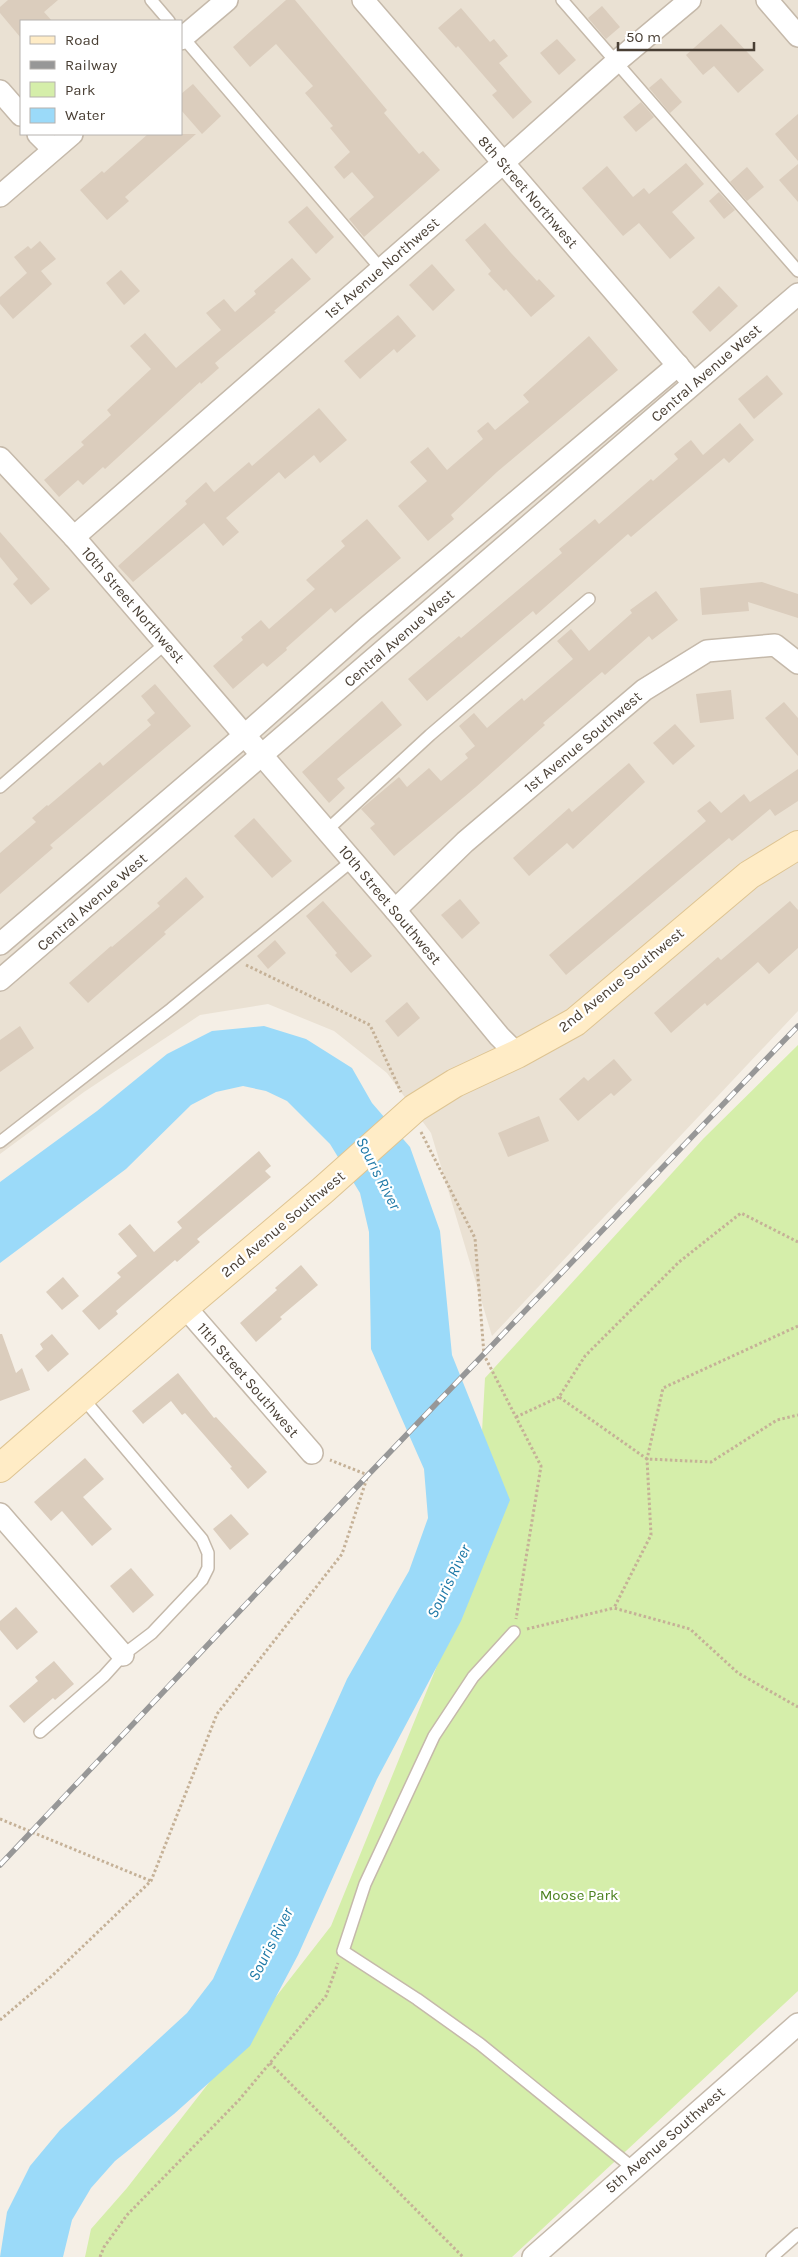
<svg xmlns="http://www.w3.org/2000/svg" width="798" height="2257" font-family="Karla,sans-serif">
	<rect width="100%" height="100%" fill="#f5efe6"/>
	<!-- residential -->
	<path fill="#eae1d3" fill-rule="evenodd" d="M0,0H798V1011L492,1336L431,1133L387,1073L334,1031L268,1004L200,1015L84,1092L0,1154ZM21,21H181V134H21Z"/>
	<!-- green -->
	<polygon fill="#d5eeaa" points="798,1045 798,1991 512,2257 85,2257 91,2229 127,2188 331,1926 474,1575 485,1378 704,1138"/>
	<!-- water -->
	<polygon fill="#9bdaf9" points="264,1026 306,1039 352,1068 372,1103 410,1147 440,1231 452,1355 510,1500 461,1621 377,1779 298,1955 250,2046 174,2114 115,2161 91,2188 72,2220 63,2257 0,2257 7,2212 30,2166 60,2130 187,2013 213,1979 347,1679 409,1571 428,1518 424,1469 371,1349 369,1232 360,1193 330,1144 287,1101 266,1091 243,1086 216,1092 191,1105 126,1169 0,1263 0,1182 97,1111 167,1054 212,1031"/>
	<!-- building -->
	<g fill="#dbcdbd">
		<polygon points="8,0 58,0 44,12 52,21 21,21 21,38 0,13 0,7"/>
		<polygon points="286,0 295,0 387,110 384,113 419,154 423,151 440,170 364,237 349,219 374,197 352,172 344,179 334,167 350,152 330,128 333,126 305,93 313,86 276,44 250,67 233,47"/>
		<polygon points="602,6 620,27 606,39 588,18"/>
		<polygon points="461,8 490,42 494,39 508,56 499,63 532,102 513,119 492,95 497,91 458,46 456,48 438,28"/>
		<polygon points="721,24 764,70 738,93 714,66 703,75 686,55"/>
		<polygon points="557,39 576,60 559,75 540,53"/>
		<polygon points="661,78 682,102 670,113 649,88"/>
		<polygon points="193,84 221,116 202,134 181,110 181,94"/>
		<polygon points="641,102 654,117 636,132 623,117"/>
		<polygon points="798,114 798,161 775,134"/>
		<polygon points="148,134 196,134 125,197 129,201 107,220 80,190 102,171 104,173"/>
		<polygon points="686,163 704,184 672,212 695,238 670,259 639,223 623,236 582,188 607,166 633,197 644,188 649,194"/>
		<polygon points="798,164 798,202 779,180"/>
		<polygon points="747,167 764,187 747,201 730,182"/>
		<polygon points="719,192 735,210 724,219 709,201"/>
		<polygon points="307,206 334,237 316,254 288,222"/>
		<polygon points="485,223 511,253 537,281 539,279 555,296 531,317 506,289 504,291 488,274 491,271 465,240"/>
		<polygon points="40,241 56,259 41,271 52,284 13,319 0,304 0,297 27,273 14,257 28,246 31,249"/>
		<polygon points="292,258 311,279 274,311 276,312 215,363 219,368 201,384 200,382 105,469 103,467 83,485 78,480 59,497 44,480 84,445 81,442 111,415 107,410 151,369 130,346 145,333 176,368 221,330 206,313 224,299 235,312 256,294 254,291"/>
		<polygon points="432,264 455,290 433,311 409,285"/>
		<polygon points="121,270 140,291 124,305 106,283"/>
		<polygon points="719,286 738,306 710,332 692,312"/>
		<polygon points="398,315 416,336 397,353 394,349 360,379 344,361"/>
		<polygon points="589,336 618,370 497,472 451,515 454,519 428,541 398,506 427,481 410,462 428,447 447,470 483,439 477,431 488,422 495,430 529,402 523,395"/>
		<polygon points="767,375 783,394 754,419 738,399"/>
		<polygon points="319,408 347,440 320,463 314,455 285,479 279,472 226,518 239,532 223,546 204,523 133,582 118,566 187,504 185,501 206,482 214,492 249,462 252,466"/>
		<polygon points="740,423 754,440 729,463 724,458 631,537 628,534 536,615 533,611 427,701 408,679 459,636 461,638 562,553 559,549 595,519 599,524 651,479 653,481 678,459 674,454 691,440 703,455"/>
		<polygon points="367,519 401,558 335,613 331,608 286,648 287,650 267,667 263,663 233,689 213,666 243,640 241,637 261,620 269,629 315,589 306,580 345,546 341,541"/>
		<polygon points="0,532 50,589 31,605 13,584 18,579 0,557"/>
		<polygon points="762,582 798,594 798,618 748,602 749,611 702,615 700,588"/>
		<polygon points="656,591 678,620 652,640 649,636 605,675 602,672 543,723 545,725 476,787 394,856 370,828 375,824 361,809 399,777 407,787 429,768 441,781 468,758 465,754 475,746 459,726 474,713 487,728 522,698 524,701 573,659 557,641 571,629 589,651 632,613 630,610"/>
		<polygon points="155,684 191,726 50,845 53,848 0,894 0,853 36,822 32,818 47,805 48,806 100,762 103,766 151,725 147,720 155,713 141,696"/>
		<polygon points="731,690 734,719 700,723 696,694"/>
		<polygon points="382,701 402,725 337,779 345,788 329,803 302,772"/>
		<polygon points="784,702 798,718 798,756 765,718"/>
		<polygon points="675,724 695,746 673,765 653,743"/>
		<polygon points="629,763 645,782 573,849 567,843 529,876 513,858 569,808 572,812"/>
		<polygon points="798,769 798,801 775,816 770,809 732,841 729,838 566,975 549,955 706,821 697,811 710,801 721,813 744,794 750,802"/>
		<polygon points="254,818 292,861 272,878 234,836"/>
		<polygon points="186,877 204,897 164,932 166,934 88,1003 69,983 111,946 112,947 160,906 157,903"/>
		<polygon points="460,899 480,923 462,939 441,915"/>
		<polygon points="323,901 372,956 351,973 335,955 337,953 306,916"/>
		<polygon points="790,901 798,910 798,948 769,974 758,962 707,1006 705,1003 671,1033 654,1013 718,957 721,960"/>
		<polygon points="275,940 286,953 268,969 257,956"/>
		<polygon points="407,1002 420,1018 398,1037 385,1021"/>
		<polygon points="20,1026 34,1048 0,1072 0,1040"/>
		<polygon points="614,1059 632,1080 614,1096 611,1093 578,1121 559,1099 584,1077 588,1081"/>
		<polygon points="539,1116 549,1141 508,1157 498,1133"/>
		<polygon points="259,1151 271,1166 265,1171 271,1177 197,1239 200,1242 177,1262 175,1260 116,1311 118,1314 99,1330 82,1311 121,1277 117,1273 137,1256 118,1234 130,1224 154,1252 182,1228 177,1222"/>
		<polygon points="301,1265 318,1285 280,1317 282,1319 256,1342 240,1323 277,1290 275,1288"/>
		<polygon points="63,1277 79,1296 62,1310 46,1292"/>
		<polygon points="0,1334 2,1334 16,1373 22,1368 30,1390 0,1401"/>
		<polygon points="52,1334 69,1354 48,1372 35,1356 43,1349 40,1344"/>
		<polygon points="178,1373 214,1418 216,1417 267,1472 248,1489 230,1468 232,1467 185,1413 182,1415 171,1401 143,1424 132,1411"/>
		<polygon points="85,1458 104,1479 83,1497 112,1529 92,1546 62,1511 51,1521 34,1502"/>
		<polygon points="231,1514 249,1534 230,1550 213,1529"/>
		<polygon points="131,1568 154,1595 133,1613 110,1586"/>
		<polygon points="16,1607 38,1632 17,1650 0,1630 0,1621"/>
		<polygon points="54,1661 74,1684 55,1700 53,1698 24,1723 9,1706 38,1681 35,1677"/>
	</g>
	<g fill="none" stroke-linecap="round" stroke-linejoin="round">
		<defs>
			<g id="lane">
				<polyline points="151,0 169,21"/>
				<polyline points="562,0 798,271"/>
				<polyline points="181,35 381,269"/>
				<polyline points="0,787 166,643"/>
				<polyline points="327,830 430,735 589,599"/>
				<polyline points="0,1142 171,1009 353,860"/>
				<polyline points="514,1632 473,1677 434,1736 365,1884 343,1951 417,1999 480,2044 633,2168"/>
				<polyline points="40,1732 104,1676 123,1655 152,1633 202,1580 208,1568 208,1553 202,1539 81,1396"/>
				<polyline points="772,2257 798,2234"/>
			</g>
			<g id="street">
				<polyline points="363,0 687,376"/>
				<polyline points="767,0 798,36"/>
				<polyline points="181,39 227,0"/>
				<polyline points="0,91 21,115"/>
				<polyline points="38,134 53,149"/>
				<polyline points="0,196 72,134"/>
				<polyline points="0,458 74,537 395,910 499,1036 517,1054"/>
				<polyline points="74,537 503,163 616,62 690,0"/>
				<polyline points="395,910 465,842 644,690 707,651 775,645 798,663"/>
				<polyline points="0,944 245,735 365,629 678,365"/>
				<polyline points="0,980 798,294"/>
				<polyline points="185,1307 312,1453"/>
				<polyline points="0,1514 123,1655"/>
				<polyline points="533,2257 798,2024"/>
			</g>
			<polyline id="secondary" points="0,1468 185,1307 322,1191 415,1108 455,1083 517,1054 575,1022 749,875 798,845"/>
		</defs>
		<!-- lane casing -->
		<use href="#lane" stroke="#c5b9aa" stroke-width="14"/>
		<!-- street casing -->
		<use href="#street" stroke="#c5b9aa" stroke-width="24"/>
		<!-- secondary casing -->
		<use href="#secondary" stroke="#dec492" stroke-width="30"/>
		<!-- path -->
		<g stroke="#c5b197" stroke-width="3" stroke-dasharray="2.5 2.5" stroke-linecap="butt">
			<polyline points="246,965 370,1025 401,1092"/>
			<polyline points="421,1132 475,1238 484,1355 541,1466 516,1619"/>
			<polyline points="798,1242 741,1213 679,1262 585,1356 559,1397 647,1459 711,1462 777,1420 798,1415"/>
			<polyline points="798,1326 663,1388 647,1459 651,1535 614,1608 690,1629 738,1673 798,1707"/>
			<polyline points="516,1417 559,1397"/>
			<polyline points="527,1629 614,1608"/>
			<polyline points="0,1819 151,1881"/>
			<polyline points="0,2020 53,1975 151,1881 217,1714 342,1554 368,1475 330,1460"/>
			<polyline points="270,2063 463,2257"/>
			<polyline points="100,2257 104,2247 127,2215 239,2100 326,1996 338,1963"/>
		</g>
		<!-- lane -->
		<use href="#lane" stroke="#fff" stroke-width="11"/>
		<!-- street -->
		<use href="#street" stroke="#fff" stroke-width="21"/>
		<!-- secondary -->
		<use href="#secondary" stroke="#ffecc6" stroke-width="28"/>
		<defs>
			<polyline id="rail" points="0,1865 368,1475 798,1026"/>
		</defs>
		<!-- rail casing -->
		<use href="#rail" stroke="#979797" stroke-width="5.5"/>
		<!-- rail -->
		<use href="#rail" stroke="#fff" stroke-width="4" stroke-dasharray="11" stroke-linecap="butt"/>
	</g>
	<g text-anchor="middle" stroke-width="4.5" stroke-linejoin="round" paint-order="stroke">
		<!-- street labels -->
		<g font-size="15" fill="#493f34" stroke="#fff">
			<text transform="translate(528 192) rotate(49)" y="5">8th Street Northwest</text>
			<text transform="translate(382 268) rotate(-41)" y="5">1st Avenue Northwest</text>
			<text transform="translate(706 373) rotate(-41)" y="5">Central Avenue West</text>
			<text transform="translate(133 605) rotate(49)" y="5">10th Street Northwest</text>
			<text transform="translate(399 638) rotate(-41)" y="5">Central Avenue West</text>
			<text transform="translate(583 742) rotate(-40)" y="5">1st Avenue Southwest</text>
			<text transform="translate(92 902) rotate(-41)" y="5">Central Avenue West</text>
			<text transform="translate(390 905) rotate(50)" y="5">10th Street Southwest</text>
			<text transform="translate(621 980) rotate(-39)" y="5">2nd Avenue Southwest</text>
			<text transform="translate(283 1224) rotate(-40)" y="5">2nd Avenue Southwest</text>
			<text transform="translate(248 1380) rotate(49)" y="5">11th Street Southwest</text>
			<text transform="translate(665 2140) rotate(-41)" y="5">5th Avenue Southwest</text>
		</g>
		<!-- park labels -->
		<g font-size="15" fill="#4d8220" stroke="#fff">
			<text x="579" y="1900">Moose Park</text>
		</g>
		<!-- water labels -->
		<g font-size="16" font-style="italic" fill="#1e79a7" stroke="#fff">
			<text transform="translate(379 1173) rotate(63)" y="6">Souris River</text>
			<text transform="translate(448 1581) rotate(-64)" y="6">Souris River</text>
			<text transform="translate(270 1944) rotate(-63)" y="6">Souris River</text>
		</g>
	</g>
	<!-- legend -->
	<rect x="20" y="20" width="162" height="115" fill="#ffffff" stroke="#b6b2ae"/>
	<rect x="30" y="36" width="25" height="8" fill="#ffecc6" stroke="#b6b2ae"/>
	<text x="65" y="45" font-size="15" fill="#493f34">Road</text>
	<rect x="30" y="61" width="25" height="8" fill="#979797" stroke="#b6b2ae"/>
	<text x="65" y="70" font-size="15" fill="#493f34">Railway</text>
	<rect x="30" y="82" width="25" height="15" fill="#d5eeaa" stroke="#b6b2ae"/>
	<text x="65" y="95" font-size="15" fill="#493f34">Park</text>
	<rect x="30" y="108" width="25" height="15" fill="#9bdaf9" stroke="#b6b2ae"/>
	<text x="65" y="120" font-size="15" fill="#493f34">Water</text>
	<!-- scale -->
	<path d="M618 42v8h136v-8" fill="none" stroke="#493f34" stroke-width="2.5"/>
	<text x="626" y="42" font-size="15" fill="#493f34" stroke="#ffffff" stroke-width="4" paint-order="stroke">50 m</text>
</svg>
